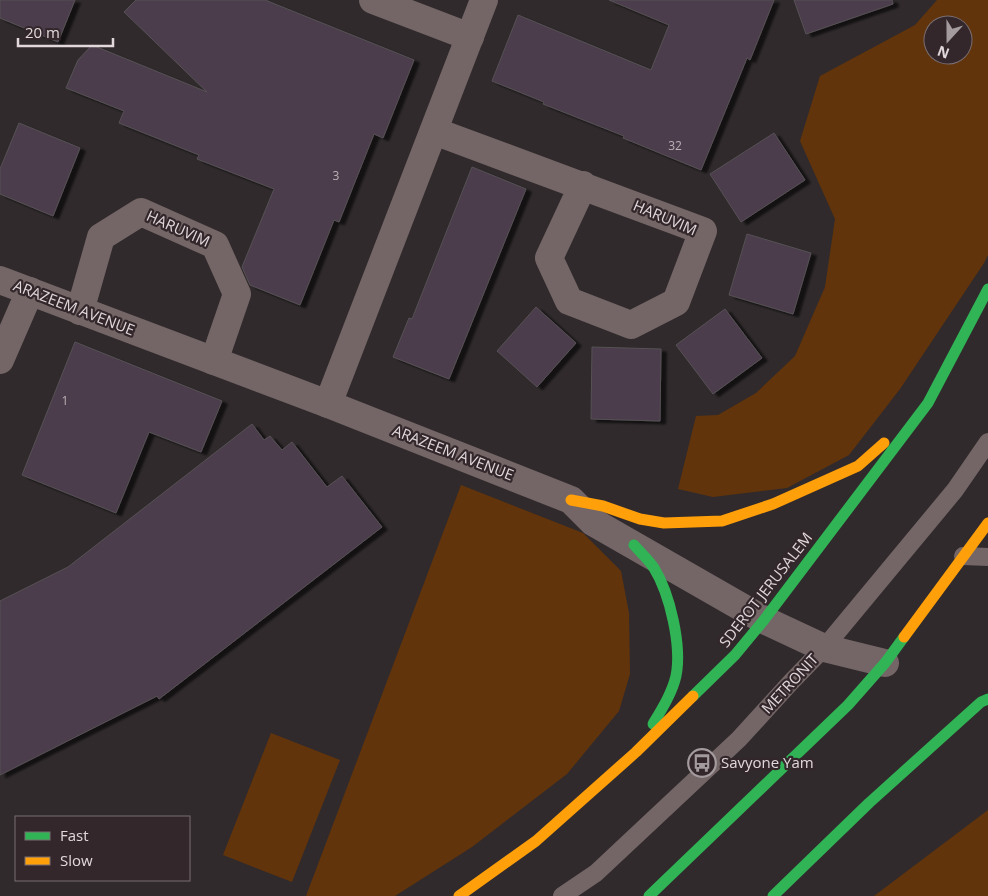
<svg xmlns="http://www.w3.org/2000/svg" width="988" height="896" font-family="'Open Sans',sans-serif">
	<defs>
		<filter id="shadow"><feDropShadow dx="5.5" dy="3" stdDeviation="1" flood-color="#0009"/></filter>
	</defs>
	<rect width="100%" height="100%" fill="#302a2c"/>
	<!-- green -->
	<g fill="#62340b" fill-rule="evenodd">
		<path d="M937,0H988V255L984,263L900,389L849,455L787,488L713,497L678,489L696,416L718,415L756,393L795,356L825,287L835,219L800,141L820,76L915,25ZM933,25H963V55H933Z"/>
		<polygon points="461,485 583,533 621,571 629,613 630,674 619,711 567,774 472,847 395,896 306,896"/>
		<polygon points="271,733 340,760 292,882 223,855"/>
		<polygon points="988,810 988,896 874,896"/>
	</g>
	<!-- building -->
	<g fill="#4b3c4b" stroke="#565255" filter="url(#shadow)">
		<polygon points="0,0 75,0 58,42 0,18"/>
		<polygon points="136,0 265,0 414,60 383,138 374,134 339,222 334,220 300,305 250,285 242,267 274,189 197,159 199,155 119,123 124,111 66,88 78,60 92,45 207,92 124,12"/>
		<polygon points="609,0 774,0 750,60 747,58 701,170 623,138 624,136 543,104 544,102 492,81 518,15 651,70 669,25"/>
		<polygon points="794,0 892,0 893,4 806,34"/>
		<polygon points="19,123 80,148 53,216 0,194 0,169"/>
		<polygon points="774,133 805,180 741,222 710,174"/>
		<polygon points="472,167 526,189 449,379 393,357 409,318 412,319"/>
		<polygon points="747,234 811,253 793,314 729,295"/>
		<polygon points="536,307 576,343 537,387 497,351"/>
		<polygon points="725,309 762,358 713,394 676,345"/>
		<polygon points="75,342 222,401 201,452 149,432 116,513 22,475"/>
		<polygon points="592,347 661,349 660,421 591,419"/>
		<polygon points="252,424 264,440 270,436 282,450 292,442 327,487 342,476 382,527 159,699 157,696 0,775 0,601 68,567"/>
	</g>
	<g fill="none" stroke-linecap="round" stroke-linejoin="round">
		<!-- lane -->
		<g stroke="#746666" stroke-width="18">
			<polyline points="963,556 988,557"/>
			<polyline points="562,896 596,873 739,739 791,682 824,648 955,490 988,442"/>
		</g>
		<!-- street -->
		<g stroke="#746666" stroke-width="28">
			<polyline points="373,0 470,37"/>
			<polyline points="434,131 703,231 676,302 631,325 569,301 549,258 583,185"/>
			<polyline points="0,280 328,404 571,500 593,522 764,620 824,648 885,663"/>
			<polyline points="80,311 101,237 141,212 215,245 237,294 214,361"/>
			<polyline points="0,360 30,291"/>
			<polyline points="328,404 484,0"/>
		</g>
		<!-- fast -->
		<g stroke="#30b455" stroke-width="11">
			<path d="M634,545C641,553 649,560 654,568C670,594 682,646 676,676C672,693 662,709 653,724"/>
			<polyline points="693,696 735,655 764,620 928,403 988,289"/>
			<polyline points="649,896 848,705 885,663 904,637"/>
			<polyline points="773,896 869,803 981,702 988,699"/>
		</g>
		<!-- slow -->
		<g stroke="#ff9f0a" stroke-width="11">
			<polyline points="571,500 603,506 640,519 664,523 722,521 773,504 858,466 884,443"/>
			<polyline points="904,637 988,523"/>
			<polyline points="459,896 536,841 636,752 693,696"/>
		</g>
	</g>
	<!-- icons -->
	<defs>
		<symbol id="bus-ring" viewBox="-11 -11 22 22"><circle r="9.5" fill="#33272b" stroke="#a39b9e" stroke-width="1.5"/><path d="M-5-6H5V4H4V6H2V4H-2V6H-4V4H-5ZM-3.5-4V0h7V-4ZM-3.5 1.2v1.5H-2V1.2ZM2 1.2v1.5H3.5V1.2Z" fill="#a39b9e"/></symbol>
	</defs>
	<g fill-rule="evenodd">
		<use href="#bus-ring" x="686" y="747" width="32" height="32"/>
	</g>
	<g text-anchor="middle" stroke-width="4.5" stroke-linejoin="round" paint-order="stroke">
		<!-- number labels -->
		<g font-size="12" fill="#bcb1b7">
			<text x="675" y="150">32</text>
			<text x="336" y="180">3</text>
			<text x="65" y="405">1</text>
		</g>
		<!-- street labels -->
		<g font-size="15" fill="#e1d8db" stroke="#33272b">
			<text transform="translate(665 218) rotate(23)" y="5">HARUVIM</text>
			<text transform="translate(178 229) rotate(24)" y="5">HARUVIM</text>
			<text transform="translate(74 308) rotate(21)" y="5">ARAZEEM AVENUE</text>
			<text transform="translate(453 453) rotate(21)" y="5">ARAZEEM AVENUE</text>
			<text transform="translate(766 590) rotate(-52)" y="5">SDEROT JERUSALEM</text>
			<text transform="translate(790 684) rotate(-47)" y="5">METRONIT</text>
		</g>
		<!-- poi labels -->
		<g font-size="15" fill="#e1d8db" stroke="#33272b" text-anchor="start">
			<text x="721" y="768">Savyone Yam</text>
		</g>
	</g>
	<!-- legend -->
	<rect x="15" y="816" width="175" height="65" fill="#33272b" stroke="#796e71"/>
	<rect x="25" y="832" width="25" height="8" fill="#30b455" stroke="#796e71"/>
	<text x="60" y="841" font-size="15" fill="#e1d8db">Fast</text>
	<rect x="25" y="857" width="25" height="8" fill="#ff9f0a" stroke="#796e71"/>
	<text x="60" y="866" font-size="15" fill="#e1d8db">Slow</text>
	<!-- north arrow -->
	<g transform="translate(948 40) rotate(201)"><circle r="24" fill="#33272b" stroke="#796e71"/>
	<path d="M0-4L9 19L0 12L-9 19Z" fill="#a39b9e"/>
	<text y="-8" font-size="14" font-weight="bold" text-anchor="middle" fill="#e1d8db">N</text>
	</g>
	<!-- scale -->
	<path d="M18 38v8h95v-8" fill="none" stroke="#e1d8db" stroke-width="2.5"/>
	<text x="25" y="38" font-size="15" fill="#e1d8db" stroke="#33272b" stroke-width="4" paint-order="stroke">20 m</text>
</svg>
